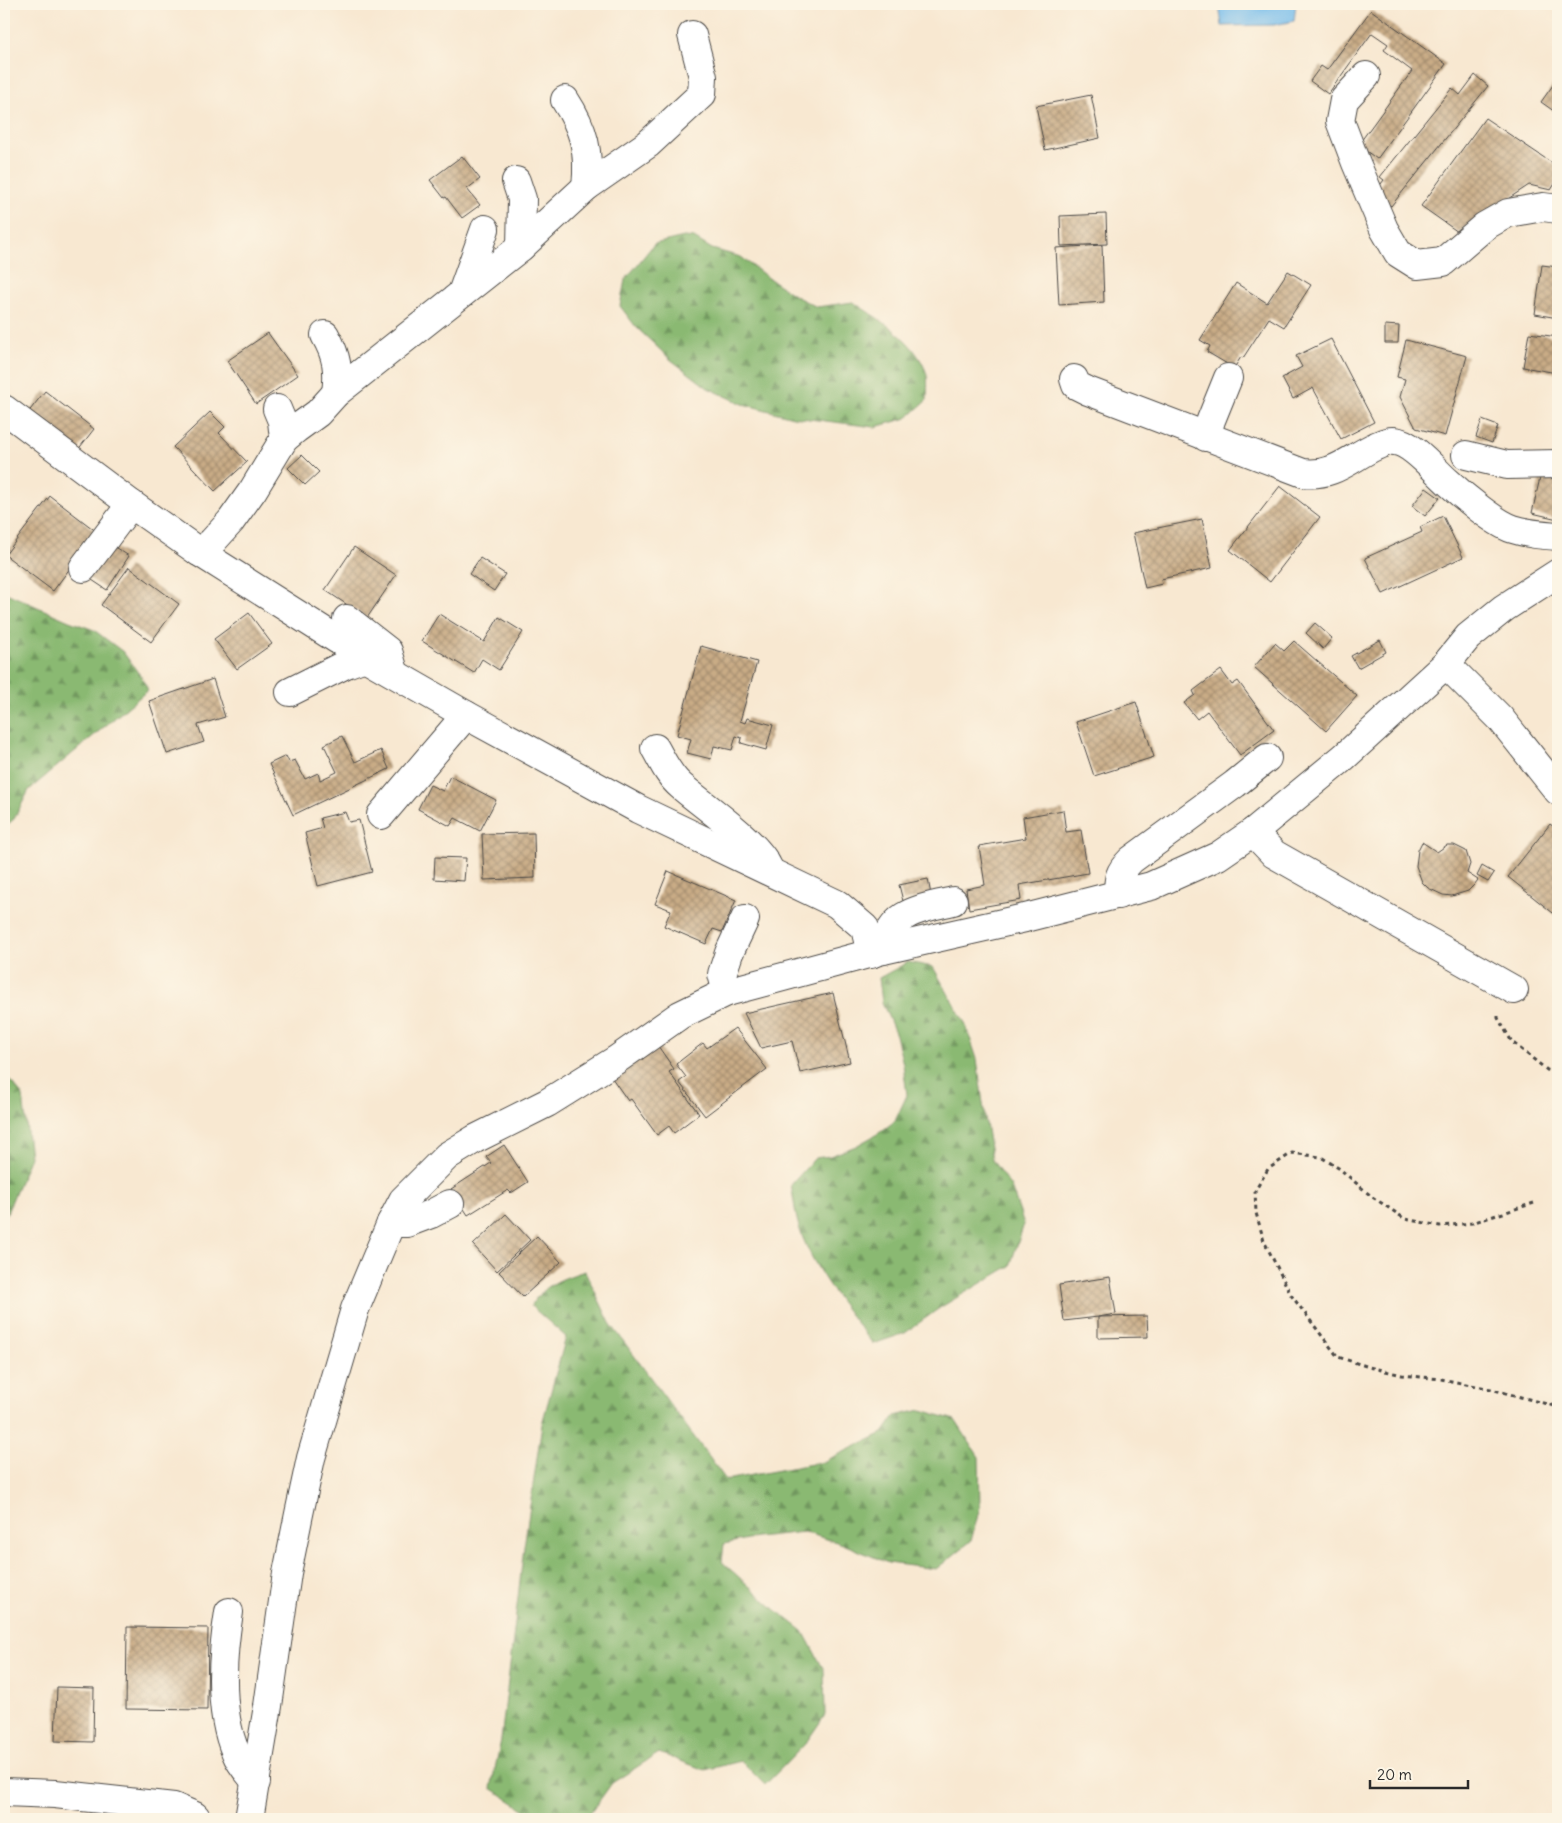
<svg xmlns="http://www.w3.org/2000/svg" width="1562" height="1823" font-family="Delius,sans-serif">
	<defs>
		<pattern id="forest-firs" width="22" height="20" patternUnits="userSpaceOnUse" patternTransform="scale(1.25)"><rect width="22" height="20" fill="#8ab972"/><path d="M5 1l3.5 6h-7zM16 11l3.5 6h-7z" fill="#71975e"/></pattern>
		<pattern id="building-cross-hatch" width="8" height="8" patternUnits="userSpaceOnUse" patternTransform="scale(1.25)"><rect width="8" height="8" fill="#c9ac86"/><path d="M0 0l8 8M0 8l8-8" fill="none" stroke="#a38c6e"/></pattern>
	</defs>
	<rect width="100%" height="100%" fill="#fcf5e5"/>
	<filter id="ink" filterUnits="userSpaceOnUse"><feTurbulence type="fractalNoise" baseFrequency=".02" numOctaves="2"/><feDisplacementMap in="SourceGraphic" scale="10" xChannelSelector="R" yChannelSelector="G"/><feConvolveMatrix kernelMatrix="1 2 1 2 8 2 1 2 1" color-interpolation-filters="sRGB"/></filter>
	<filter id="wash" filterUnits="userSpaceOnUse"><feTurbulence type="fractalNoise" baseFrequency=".0096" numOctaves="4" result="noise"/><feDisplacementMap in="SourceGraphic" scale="20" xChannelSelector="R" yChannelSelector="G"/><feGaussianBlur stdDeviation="1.12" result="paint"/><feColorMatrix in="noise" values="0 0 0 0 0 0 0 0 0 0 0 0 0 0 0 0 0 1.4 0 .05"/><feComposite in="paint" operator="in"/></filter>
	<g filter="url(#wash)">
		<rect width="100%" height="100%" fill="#f8e8d1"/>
		<!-- forest -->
		<g fill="url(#forest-firs)" stroke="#5a724e">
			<path d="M684,237L694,238L712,249L741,257L767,277L797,297L817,307L853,302C880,320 912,338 925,369C929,377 927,391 927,400L907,418L875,427L793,417L743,404L708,388L670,359L636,327L620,306L625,280L654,244Z"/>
			<polygon points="4,592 69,621 94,630 123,652 142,678 148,690 29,790 14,819 4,827"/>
			<path d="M908,962L933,967L965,1023L977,1059L984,1111L992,1160L1011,1187L1024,1224L1010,1266L941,1307L905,1333L873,1344C847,1311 812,1268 799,1227C795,1214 794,1199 791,1185L815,1158L830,1156L856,1146L879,1133L895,1121L907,1095L903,1064L896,1035L882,1002L879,978Z"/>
			<polygon points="4,1073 23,1096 30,1157 4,1220"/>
			<path d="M585,1271L610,1323L726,1480L823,1462L883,1433L895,1416L921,1410L955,1420L979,1457L980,1507L971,1541L936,1569L888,1563L843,1544L804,1532L756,1537L724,1544L722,1562L776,1610L803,1631L824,1670L825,1715L805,1744L765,1785L741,1761L705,1770L659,1753L612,1783L586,1819H539L491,1788L501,1740L524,1547L542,1424L566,1337L531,1306C543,1285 563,1278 585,1271Z"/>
		</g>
		<!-- water -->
		<polygon fill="#75bcec" stroke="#50748c" points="1219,4 1296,4 1294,21 1274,25 1222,26"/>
		<g id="blocks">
			<!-- building -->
			<g fill="url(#building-cross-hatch)">
				<polygon points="1371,10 1446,64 1377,159 1358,145 1412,71 1384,50 1388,44 1372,33 1328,94 1310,81 1321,66 1327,70"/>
				<polygon points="1475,75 1488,86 1391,206 1374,193 1384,180 1380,177 1452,88 1460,95"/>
				<polygon points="1558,78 1558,114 1541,102"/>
				<polygon points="1091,95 1100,138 1045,150 1036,106"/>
				<polygon points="1485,118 1558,167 1558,179 1551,190 1529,185 1458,232 1421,206"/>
				<polygon points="462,156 480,179 467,189 480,205 462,218 446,197 444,198 430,180"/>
				<polygon points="1106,214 1107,244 1061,246 1060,216"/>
				<polygon points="1102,245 1104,302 1059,305 1056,248"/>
				<polygon points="1542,265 1558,267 1558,318 1535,314"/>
				<polygon points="1288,271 1311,285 1284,327 1269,318 1243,358 1241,357 1234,368 1207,352 1210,346 1200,340 1236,283 1267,303"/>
				<polygon points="1385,325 1399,326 1398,343 1385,343"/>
				<polygon points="268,333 298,375 256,404 227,361"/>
				<polygon points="1529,333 1558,337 1557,373 1523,367"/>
				<polygon points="1331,339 1374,422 1341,439 1313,388 1293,399 1282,378 1302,367 1296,356"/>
				<polygon points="1406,340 1467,356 1445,436 1416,428 1400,397 1405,379 1397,377"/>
				<polygon points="45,391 94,429 77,451 27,414"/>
				<polygon points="210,412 225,427 219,433 247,462 215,491 173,447"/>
				<polygon points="1482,420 1498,426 1492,443 1476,437"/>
				<polygon points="302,455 319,472 305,485 288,468"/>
				<polygon points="1542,469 1558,473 1558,519 1532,513"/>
				<polygon points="1280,486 1320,517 1270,582 1230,550"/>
				<polygon points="1426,488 1440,498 1425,516 1412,506"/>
				<polygon points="50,496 97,532 53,591 5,555"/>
				<polygon points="1443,516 1463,557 1383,594 1365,558 1422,532 1420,527"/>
				<polygon points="1202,519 1212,568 1161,579 1162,584 1145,588 1133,533"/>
				<polygon points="108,543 129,556 107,590 86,576"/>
				<polygon points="354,547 396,575 367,618 325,590"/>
				<polygon points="480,558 505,574 494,591 469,574"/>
				<polygon points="129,567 179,604 151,642 101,605"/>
				<polygon points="249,613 272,644 237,669 214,639"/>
				<polygon points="439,614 484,642 499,617 523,632 499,670 482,659 474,673 422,641"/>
				<polygon points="1315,623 1332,638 1323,649 1306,633"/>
				<polygon points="1380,640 1386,652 1358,668 1351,656"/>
				<polygon points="1294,641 1357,696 1326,731 1254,667 1275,643 1284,651"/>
				<polygon points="701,646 757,662 740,721 745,723 747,718 773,725 766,750 741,743 742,738 736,736 732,750 714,746 711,759 687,753 691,739 677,735"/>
				<polygon points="1221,670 1232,685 1238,681 1274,730 1240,755 1207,711 1197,719 1184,703 1195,695 1193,691"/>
				<polygon points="213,679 225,717 198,725 204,742 167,754 149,701"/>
				<polygon points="1136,702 1154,757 1094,776 1076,722"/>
				<polygon points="342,736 355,762 381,750 389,769 293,815 269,764 286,756 289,762 295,760 305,779 318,773 320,780 337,772 324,745"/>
				<polygon points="450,776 496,800 480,831 455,818 450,826 418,809 430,785 443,791"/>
				<polygon points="1063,810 1066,832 1081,830 1088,873 1019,885 1021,900 969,909 966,889 985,885 979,846 1026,838 1023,817"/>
				<polygon points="345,812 349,822 359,820 372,872 318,886 305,833 323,828 320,818"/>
				<polygon points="1550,824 1558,830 1558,917 1508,877"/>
				<polygon points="534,833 535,878 484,880 482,834"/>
				<polygon points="1422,842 1437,852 1447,845 1454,845 1466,851 1470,864 1467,873 1478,880 1474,885 1468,891 1452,896 1443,895 1428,888 1422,882 1416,866 1418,850"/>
				<polygon points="435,857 466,858 464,881 434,879"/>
				<polygon points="1482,866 1494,873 1488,882 1477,876"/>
				<polygon points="668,871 736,900 722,932 713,929 706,944 664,926 671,910 655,904"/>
				<polygon points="928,879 931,895 903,901 899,885"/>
				<polygon points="833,993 850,1062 800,1073 792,1041 761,1048 744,1013"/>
				<polygon points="735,1028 767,1069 705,1116 679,1082 686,1077 676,1064 703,1043 707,1048"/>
				<polygon points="658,1046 674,1069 669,1072 699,1114 674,1133 669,1126 657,1135 631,1099 628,1101 612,1078"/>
				<polygon points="504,1145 528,1182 511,1193 508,1190 468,1215 451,1189 491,1163 486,1157"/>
				<polygon points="506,1214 530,1240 497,1271 473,1245"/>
				<polygon points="537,1236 561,1262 523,1297 499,1272"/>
				<polygon points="1110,1277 1116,1314 1098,1317 1147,1316 1148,1337 1098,1338 1098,1317 1064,1321 1059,1285"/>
				<polygon points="127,1627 208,1628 207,1710 126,1709"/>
				<polygon points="57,1687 94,1688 93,1742 55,1741"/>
			</g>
		</g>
	</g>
	<g filter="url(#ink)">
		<use href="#blocks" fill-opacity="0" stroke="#4a4744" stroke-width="1"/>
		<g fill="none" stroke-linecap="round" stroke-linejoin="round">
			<defs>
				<g id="minor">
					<polyline points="1366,76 1344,100 1340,121 1356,163 1384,229 1398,253 1417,265 1443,262 1485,226 1508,213 1543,207 1558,209"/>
					<path d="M565,100C584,129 590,152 586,187"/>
					<polyline points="516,181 522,199 521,247"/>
					<polyline points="462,293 485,229"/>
					<path d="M325,335C337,356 339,370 336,393"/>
					<path d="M1074,379L1076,385L1088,391L1303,473C1334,477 1350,458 1376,446C1381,444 1388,440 1394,441C1412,442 1435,471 1448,482C1463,496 1495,523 1513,529C1528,534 1543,535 1558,536"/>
					<polyline points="4,409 131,504 199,552 365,657 466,715 638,809 837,904 865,928 871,954"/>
					<polyline points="277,409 282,421 284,439"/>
					<polyline points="1206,437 1211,420 1228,378"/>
					<polyline points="1466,455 1507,465 1558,464"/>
					<polyline points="199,552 212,542 231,521 253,490 284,439 296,429 318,413 336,393 521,247 586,187 648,144 702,94 703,77 692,35"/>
					<polyline points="83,568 131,504"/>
					<polyline points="347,619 388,651 393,668"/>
					<polyline points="1446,664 1500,718 1558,791"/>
					<polyline points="290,692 346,664 365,657"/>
					<path d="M655,748C663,762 669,776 681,786C704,806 757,842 768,867"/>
					<polyline points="381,815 466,715"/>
					<polyline points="1253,832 1274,854 1514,990"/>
					<path d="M1118,895C1118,878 1119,872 1131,860L1235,784L1267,758"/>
					<path d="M883,950C893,910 918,910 953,901"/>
					<polyline points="727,992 722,974 729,953 745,919"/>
					<polyline points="391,1223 407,1223 431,1214 450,1204"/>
					<path d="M229,1612C222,1655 218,1712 236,1753C240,1764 249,1773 256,1782"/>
					<polyline points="4,1792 55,1794 174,1807 195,1816 197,1819"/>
					<polyline points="249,1819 268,1706 287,1573 299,1514 311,1458 355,1309 391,1223 403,1200 447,1156 475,1139 547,1103 616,1060 680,1015 727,992 883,950 1025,918 1151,886 1218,856 1253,832 1344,757 1446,664 1468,637 1504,608 1558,573"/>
				</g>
			</defs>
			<!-- minor casing -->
			<use href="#minor" stroke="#4a4744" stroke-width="30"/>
			<!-- path -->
			<g stroke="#4a4744" stroke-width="3" stroke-dasharray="4 4" stroke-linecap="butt">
				<polyline points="1498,1016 1498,1018 1512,1042 1547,1070 1558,1073"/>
				<polyline points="1534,1203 1472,1223 1440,1226 1405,1219 1371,1196 1340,1169 1321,1157 1292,1153 1268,1169 1255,1191 1256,1213 1264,1241 1291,1295 1338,1357 1369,1367 1402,1375 1441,1379 1491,1389 1558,1407"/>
			</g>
			<!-- minor -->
			<use href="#minor" stroke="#fff" stroke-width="28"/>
		</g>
	</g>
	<!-- margin -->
	<rect width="1562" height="1823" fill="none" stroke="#fcf5e5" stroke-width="20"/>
	<!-- scale -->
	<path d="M1370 1780v8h98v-8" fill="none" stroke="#2b2b2b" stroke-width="2.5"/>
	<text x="1377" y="1780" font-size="15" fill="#2b2b2b" stroke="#fcf5e5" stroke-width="4" paint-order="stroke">20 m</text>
</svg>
